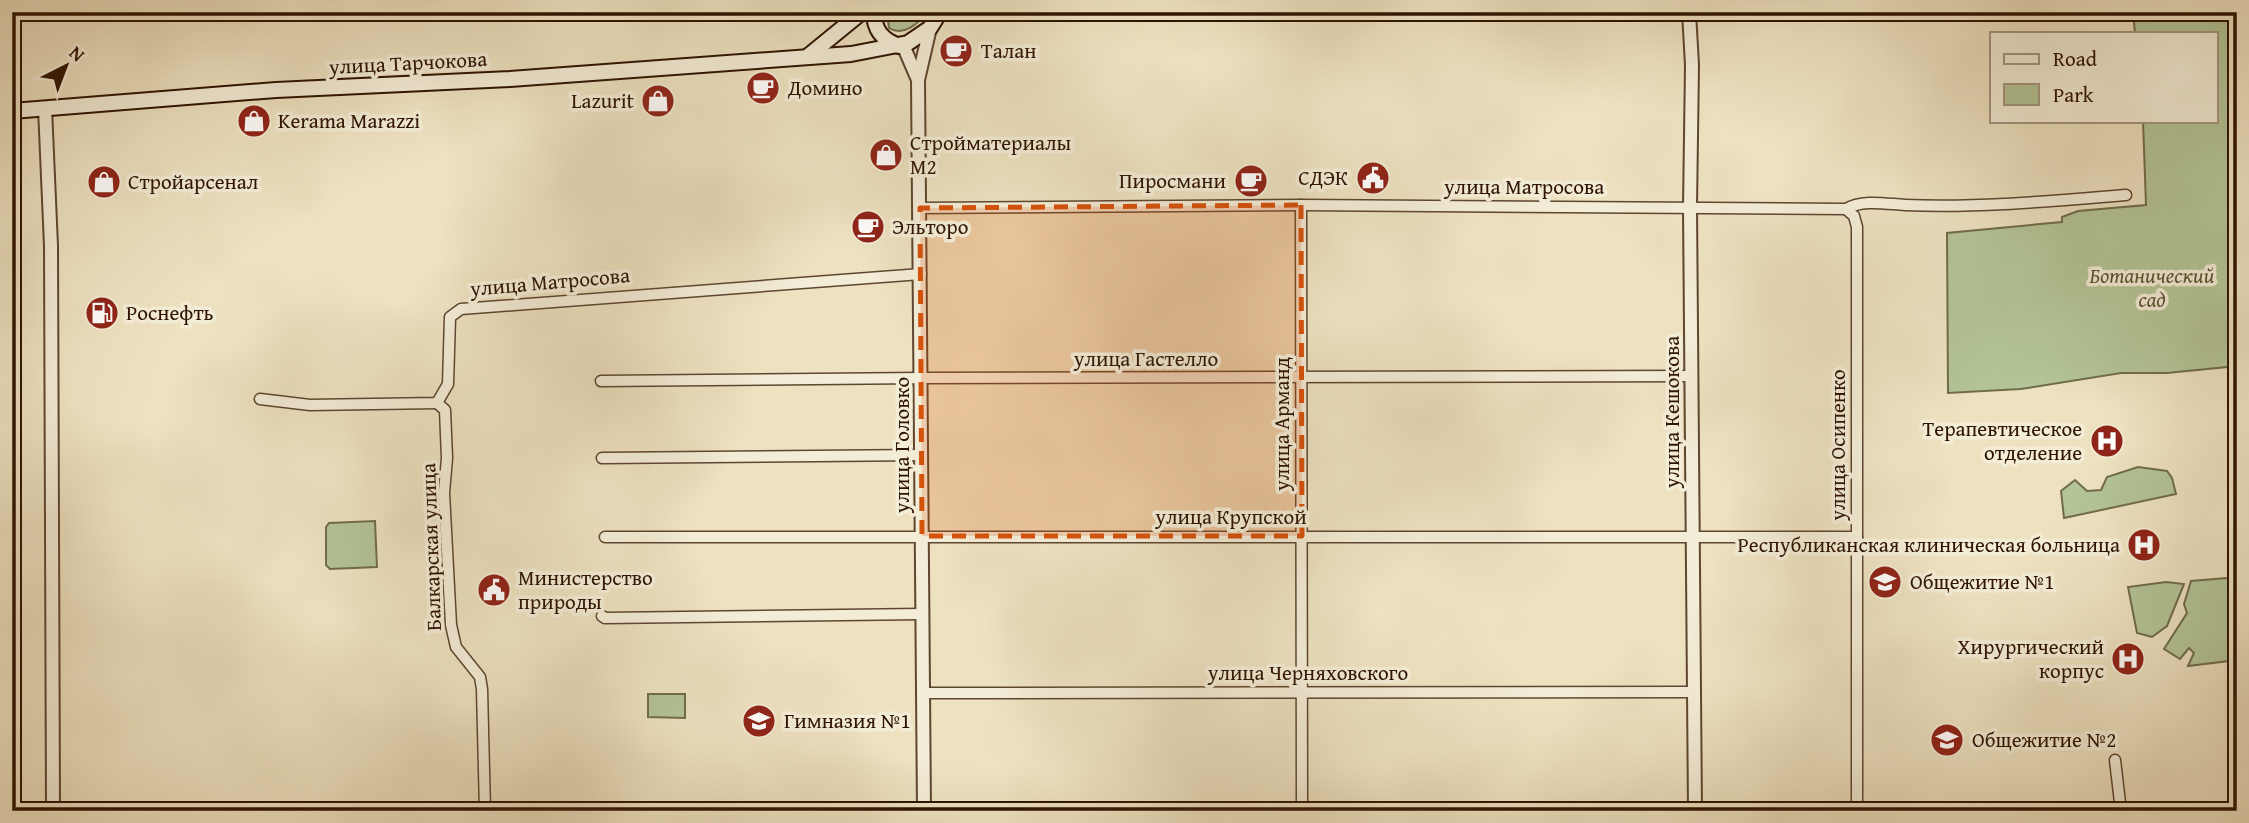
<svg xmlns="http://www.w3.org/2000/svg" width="2249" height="823" font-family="'Gentium Book Plus',serif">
	<rect width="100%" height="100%" fill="#ede1c0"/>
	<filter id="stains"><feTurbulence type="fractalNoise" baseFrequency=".00286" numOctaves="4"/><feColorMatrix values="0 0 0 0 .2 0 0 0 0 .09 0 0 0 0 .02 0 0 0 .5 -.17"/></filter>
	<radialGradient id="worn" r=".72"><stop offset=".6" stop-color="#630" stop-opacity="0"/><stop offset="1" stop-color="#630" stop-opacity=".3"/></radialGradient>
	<!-- green -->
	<g fill="#b3c496" stroke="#706c4b" stroke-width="2">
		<path d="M887,12H927C918,24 903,37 889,28Z"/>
		<polygon points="2133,12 2237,12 2237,366 2167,373 2121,373 2021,389 1948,393 1947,233 2062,222 2062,217 2078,211 2146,205 2143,121 2216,121 2216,33 2135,33"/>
		<polygon points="2138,467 2167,471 2172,478 2176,494 2064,518 2061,491 2075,480 2087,491 2101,490 2107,477"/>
		<polygon points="375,521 377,567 330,569 326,565 326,527 329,523"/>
		<polygon points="2227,578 2235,583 2237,660 2188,666 2194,653 2189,648 2180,659 2164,649 2187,613 2184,604 2191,581"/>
		<polygon points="2166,582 2184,584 2167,626 2152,637 2137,633 2128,587"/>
		<polygon points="648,694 685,694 685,718 648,717"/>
	</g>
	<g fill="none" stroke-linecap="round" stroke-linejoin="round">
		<defs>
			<g id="minor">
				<polyline points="1301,205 1302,811"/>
				<path d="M920,208L1301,205L1846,209C1863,199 1886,204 1905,205C1979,208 2052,201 2126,195"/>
				<polyline points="1846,209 1854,216 1857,227 1857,811"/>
				<polyline points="601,381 921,378 1692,376"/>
				<polyline points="260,399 310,405 437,403 448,384 450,317 461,309 921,274"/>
				<polyline points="437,403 445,410 447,458 444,493 451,625 456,647 480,677 482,689 485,811"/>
				<polyline points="602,458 922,455"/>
				<polyline points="605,537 1857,537"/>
				<polyline points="602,616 605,618 922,614"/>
				<polyline points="923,693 1693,692"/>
				<polyline points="2115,760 2121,811"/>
			</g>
			<g id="tertiary">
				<polyline points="1689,12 1692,65 1690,207 1695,811"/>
				<polyline points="903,45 918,80"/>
				<polyline points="45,108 51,246 53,811"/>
				<polyline points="924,811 918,80 930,28"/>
			</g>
			<g id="secondary">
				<path d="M874,12C874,30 882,40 899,46"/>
				<polyline points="807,57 862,12"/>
				<polyline points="12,111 276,90 510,79 851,54 908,43 930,28 940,12"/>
			</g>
		</defs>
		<!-- minor casing -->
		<use href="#minor" stroke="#5e4630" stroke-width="13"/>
		<!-- tertiary casing -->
		<use href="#tertiary" stroke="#5e4630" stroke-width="16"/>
		<!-- secondary casing -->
		<use href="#secondary" stroke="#2e1300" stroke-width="18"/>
		<!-- minor -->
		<use href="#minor" stroke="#f3ecd6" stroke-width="10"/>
		<!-- tertiary -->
		<use href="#tertiary" stroke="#f3ecd6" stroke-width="12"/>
		<!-- secondary -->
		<use href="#secondary" stroke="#f3ecd6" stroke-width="14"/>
	</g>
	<!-- marked area -->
	<path fill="#d5520b" fill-opacity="0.2" stroke="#d5520b" stroke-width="5" stroke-dasharray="14 9" stroke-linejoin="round" d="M1301,205L1302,536H922L920,208Z"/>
	<!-- icons -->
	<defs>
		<symbol id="cafe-disc" viewBox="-11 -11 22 22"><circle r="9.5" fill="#8f2418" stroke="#f3ecd6"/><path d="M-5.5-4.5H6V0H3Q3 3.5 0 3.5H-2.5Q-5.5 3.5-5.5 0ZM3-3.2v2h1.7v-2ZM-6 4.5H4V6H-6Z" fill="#fff"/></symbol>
		<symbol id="shop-disc" viewBox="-11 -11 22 22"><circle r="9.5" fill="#8f2418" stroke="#f3ecd6"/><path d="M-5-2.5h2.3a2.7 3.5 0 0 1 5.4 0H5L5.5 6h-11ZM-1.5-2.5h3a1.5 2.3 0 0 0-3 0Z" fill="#fff"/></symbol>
		<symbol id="civic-disc" viewBox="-11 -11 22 22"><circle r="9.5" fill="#8f2418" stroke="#f3ecd6"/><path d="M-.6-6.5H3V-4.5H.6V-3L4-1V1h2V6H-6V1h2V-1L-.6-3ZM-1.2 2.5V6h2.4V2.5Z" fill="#fff"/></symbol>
		<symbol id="fuel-disc" viewBox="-11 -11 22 22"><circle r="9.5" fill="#8f2418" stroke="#f3ecd6"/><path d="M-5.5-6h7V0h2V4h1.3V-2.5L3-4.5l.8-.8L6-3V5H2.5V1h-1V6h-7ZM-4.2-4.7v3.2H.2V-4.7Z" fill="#fff"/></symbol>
		<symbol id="hospital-disc" viewBox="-11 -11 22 22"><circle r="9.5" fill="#8f2418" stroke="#f3ecd6"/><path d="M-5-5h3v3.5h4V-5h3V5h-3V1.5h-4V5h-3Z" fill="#fff"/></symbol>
		<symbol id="university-disc" viewBox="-11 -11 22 22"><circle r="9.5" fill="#8f2418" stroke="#f3ecd6"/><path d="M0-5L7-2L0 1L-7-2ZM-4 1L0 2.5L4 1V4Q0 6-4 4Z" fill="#fff"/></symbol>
		<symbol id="school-disc" viewBox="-11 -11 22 22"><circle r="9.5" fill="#8f2418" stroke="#f3ecd6"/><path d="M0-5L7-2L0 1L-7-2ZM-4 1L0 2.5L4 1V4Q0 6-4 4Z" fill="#fff"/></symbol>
	</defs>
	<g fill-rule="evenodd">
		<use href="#cafe-disc" x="937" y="32" width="38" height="38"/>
		<use href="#cafe-disc" x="744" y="69" width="38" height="38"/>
		<use href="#shop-disc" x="639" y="82" width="38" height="38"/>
		<use href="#shop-disc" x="235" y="102" width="38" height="38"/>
		<use href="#shop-disc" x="867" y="136" width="38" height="38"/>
		<use href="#civic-disc" x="1354" y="159" width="38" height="38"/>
		<use href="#cafe-disc" x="1232" y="162" width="38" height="38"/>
		<use href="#shop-disc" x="85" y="163" width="38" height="38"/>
		<use href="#cafe-disc" x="849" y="208" width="38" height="38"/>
		<use href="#fuel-disc" x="83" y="294" width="38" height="38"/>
		<use href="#hospital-disc" x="2088" y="422" width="38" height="38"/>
		<use href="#hospital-disc" x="2125" y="526" width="38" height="38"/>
		<use href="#university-disc" x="1866" y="563" width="38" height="38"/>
		<use href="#civic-disc" x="475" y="571" width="38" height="38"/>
		<use href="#hospital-disc" x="2109" y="640" width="38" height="38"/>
		<use href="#school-disc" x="740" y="702" width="38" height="38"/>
		<use href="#university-disc" x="1928" y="721" width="38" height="38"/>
	</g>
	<g text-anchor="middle" stroke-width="7" stroke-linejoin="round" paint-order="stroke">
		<!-- poi labels -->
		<g font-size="21" fill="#2e1300" stroke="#f3ecd6" text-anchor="start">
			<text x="981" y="58">Талан</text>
			<text x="788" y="95">Домино</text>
			<text x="634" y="108" text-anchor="end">Lazurit</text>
			<text x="278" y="128">Kerama Marazzi</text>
			<text x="910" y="150">Стройматериалы<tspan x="910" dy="24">М2</tspan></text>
			<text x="1348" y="185" text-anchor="end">СДЭК</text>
			<text x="1226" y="188" text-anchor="end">Пиросмани</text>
			<text x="128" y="189">Стройарсенал</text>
			<text x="892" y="234">Эльторо</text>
			<text x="126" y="320">Роснефть</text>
			<text x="2082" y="436" text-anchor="end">Терапевтическое<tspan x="2082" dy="24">отделение</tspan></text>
			<text x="2120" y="552" text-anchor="end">Республиканская клиническая больница</text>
			<text x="518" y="585">Министерство<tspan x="518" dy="24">природы</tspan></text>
			<text x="1910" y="589">Общежитие №1</text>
			<text x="2104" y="654" text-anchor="end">Хирургический<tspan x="2104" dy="24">корпус</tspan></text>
			<text x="784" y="728">Гимназия №1</text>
			<text x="1972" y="747">Общежитие №2</text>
		</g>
		<!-- street labels -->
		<g font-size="21" fill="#2e1300" stroke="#f3ecd6">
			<text transform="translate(408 63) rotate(-3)" y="7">улица Тарчокова</text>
			<text x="1524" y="194">улица Матросова</text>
			<text transform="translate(550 282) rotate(-5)" y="7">улица Матросова</text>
			<text x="1146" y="366">улица Гастелло</text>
			<text transform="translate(1672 412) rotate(-90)" y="7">улица Кешокова</text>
			<text transform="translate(1282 424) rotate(-90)" y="7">улица Арманд</text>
			<text transform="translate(902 445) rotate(-90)" y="7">улица Головко</text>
			<text transform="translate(1838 445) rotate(-90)" y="7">улица Осипенко</text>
			<text x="1231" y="524">улица Крупской</text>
			<text transform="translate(431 547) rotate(-92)" y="7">Балкарская улица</text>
			<text x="1308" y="680">улица Черняховского</text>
		</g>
		<!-- park labels -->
		<g font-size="21" font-style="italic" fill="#5d5134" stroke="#f3ecd6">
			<text x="2152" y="283">Ботанический<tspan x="2152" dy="24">сад</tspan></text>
		</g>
	</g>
	<!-- margin -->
	<rect width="2249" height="823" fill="none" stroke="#ede1c0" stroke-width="42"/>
	<rect x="14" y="14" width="2221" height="795" fill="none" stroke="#2e1300" stroke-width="3.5"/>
	<rect x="21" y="21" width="2207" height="781" fill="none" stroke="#2e1300" stroke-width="2"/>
	<!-- legend -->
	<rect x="1990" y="32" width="228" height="91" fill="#f3ecd6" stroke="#a49580" stroke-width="2"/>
	<rect x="2004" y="54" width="35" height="10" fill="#f3ecd6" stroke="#a49580" stroke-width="2"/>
	<text x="2053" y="66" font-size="21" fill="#2e1300">Road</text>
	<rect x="2004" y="84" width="35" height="21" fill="#b3c496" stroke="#a49580" stroke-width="2"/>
	<text x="2053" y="102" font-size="21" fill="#2e1300">Park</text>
	<!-- north arrow -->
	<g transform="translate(66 66) rotate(42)" stroke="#f3ecd6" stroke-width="5" paint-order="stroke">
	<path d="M0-5L12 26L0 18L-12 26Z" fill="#2e1300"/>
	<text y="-10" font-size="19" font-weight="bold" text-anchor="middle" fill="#2e1300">N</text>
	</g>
	<rect width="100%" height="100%" filter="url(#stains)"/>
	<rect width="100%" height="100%" fill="url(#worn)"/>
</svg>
